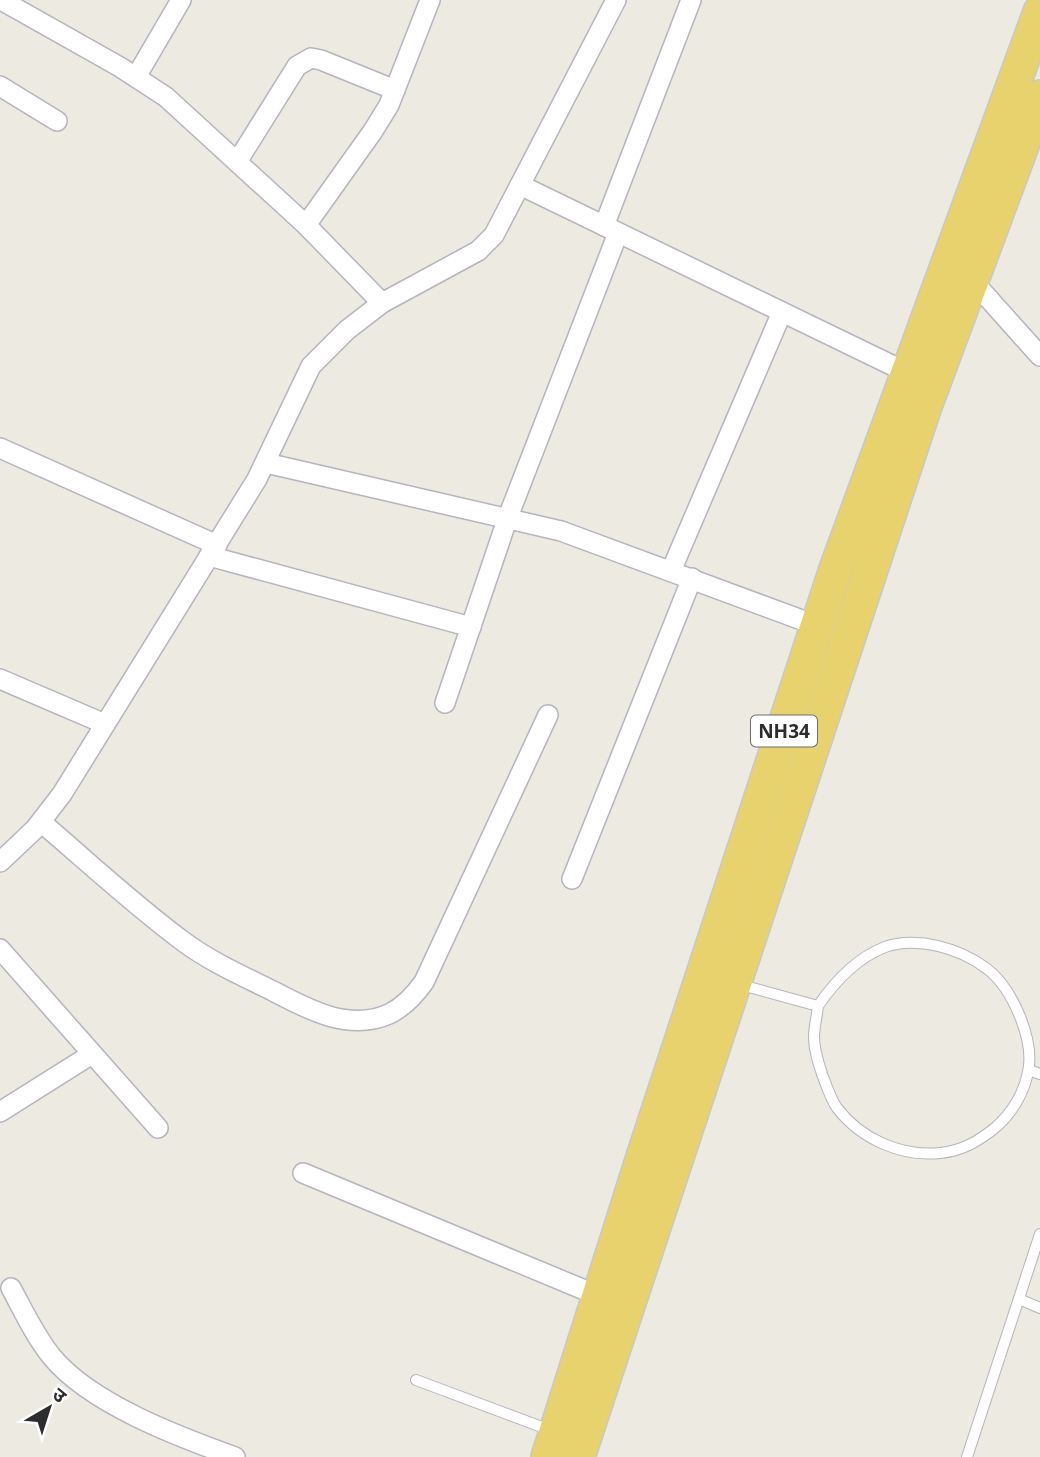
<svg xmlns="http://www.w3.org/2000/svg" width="1040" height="1457" font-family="'Open Sans','Noto Sans Devanagari',sans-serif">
	<rect width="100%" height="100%" fill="#edeae1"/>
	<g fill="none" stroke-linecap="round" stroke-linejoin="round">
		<defs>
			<g id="service">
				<path d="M738,984L818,1006C835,981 857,958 885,947C901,941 922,942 938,946C955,950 971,957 986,968C1012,987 1035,1040 1028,1072C1024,1093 1012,1113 996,1127C979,1141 962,1151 940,1153C901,1157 861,1139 837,1108C830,1098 826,1084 822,1074C818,1062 814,1050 814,1037C814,1027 817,1016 818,1006"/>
				<polyline points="1029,1070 1040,1074"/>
				<polyline points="1019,1299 1040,1308"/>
				<polyline points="416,1380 550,1430"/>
				<polyline points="967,1457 1040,1234"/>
			</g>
			<g id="minor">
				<polyline points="1,0 120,67 166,97 306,225 382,303"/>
				<polyline points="136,77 181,0"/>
				<polyline points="0,86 57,121"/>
				<polyline points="237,162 297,66 311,58 321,60 395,90"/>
				<polyline points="520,185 908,373"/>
				<polyline points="306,225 373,131 389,105 430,0"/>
				<polyline points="604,226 691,0"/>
				<polyline points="972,280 1040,356"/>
				<polyline points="0,448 217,545"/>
				<polyline points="266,463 561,531 818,626"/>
				<polyline points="209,556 471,627"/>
				<polyline points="671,571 782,312"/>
				<polyline points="0,679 105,724"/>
				<polyline points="445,703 508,517 618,233"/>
				<path d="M41,822C88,862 134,905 184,942C211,962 243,976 273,991C307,1009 349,1032 389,1014C404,1007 414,996 424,982L548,715"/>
				<polyline points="0,862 35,829 62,794 257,479 311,366 347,330 382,303 478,251 494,235 616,0"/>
				<polyline points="572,879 692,578"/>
				<polyline points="0,949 158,1128"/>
				<polyline points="0,1112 92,1054"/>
				<polyline points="303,1173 599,1296"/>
				<path d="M11,1288C24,1312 35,1336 52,1357C91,1404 179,1437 235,1457"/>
			</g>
			<g id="trunk">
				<polyline points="548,1457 643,1157 835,572 1040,12"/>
				<polyline points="578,1457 924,409 1040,97"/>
			</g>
		</defs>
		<!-- service casing -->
		<use href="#service" stroke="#b5b4bf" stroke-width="12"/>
		<!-- minor casing -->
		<use href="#minor" stroke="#b5b4bf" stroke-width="22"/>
		<!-- trunk casing -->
		<use href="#trunk" stroke="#c8c8c8" stroke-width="36"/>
		<!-- service -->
		<use href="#service" stroke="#fff" stroke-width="10"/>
		<!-- minor -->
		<use href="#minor" stroke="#fff" stroke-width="19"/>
		<!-- trunk -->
		<use href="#trunk" stroke="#e8d26e" stroke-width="33"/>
	</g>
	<g text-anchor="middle" stroke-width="6" stroke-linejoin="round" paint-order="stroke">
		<!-- shield labels -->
		<rect fill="#fff" stroke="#6c6c6c" stroke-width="2" x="751" y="715.5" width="66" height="31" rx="5"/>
		<g font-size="19" font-weight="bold" fill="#2d2d2d">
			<text x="784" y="738">NH34</text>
		</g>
	</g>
	<!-- north arrow -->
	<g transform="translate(49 1408) rotate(39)" stroke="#ffffff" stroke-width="5" paint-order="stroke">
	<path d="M0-5L12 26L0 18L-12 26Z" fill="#2d2d2d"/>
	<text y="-10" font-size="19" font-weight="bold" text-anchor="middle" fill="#2d2d2d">उ</text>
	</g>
</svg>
